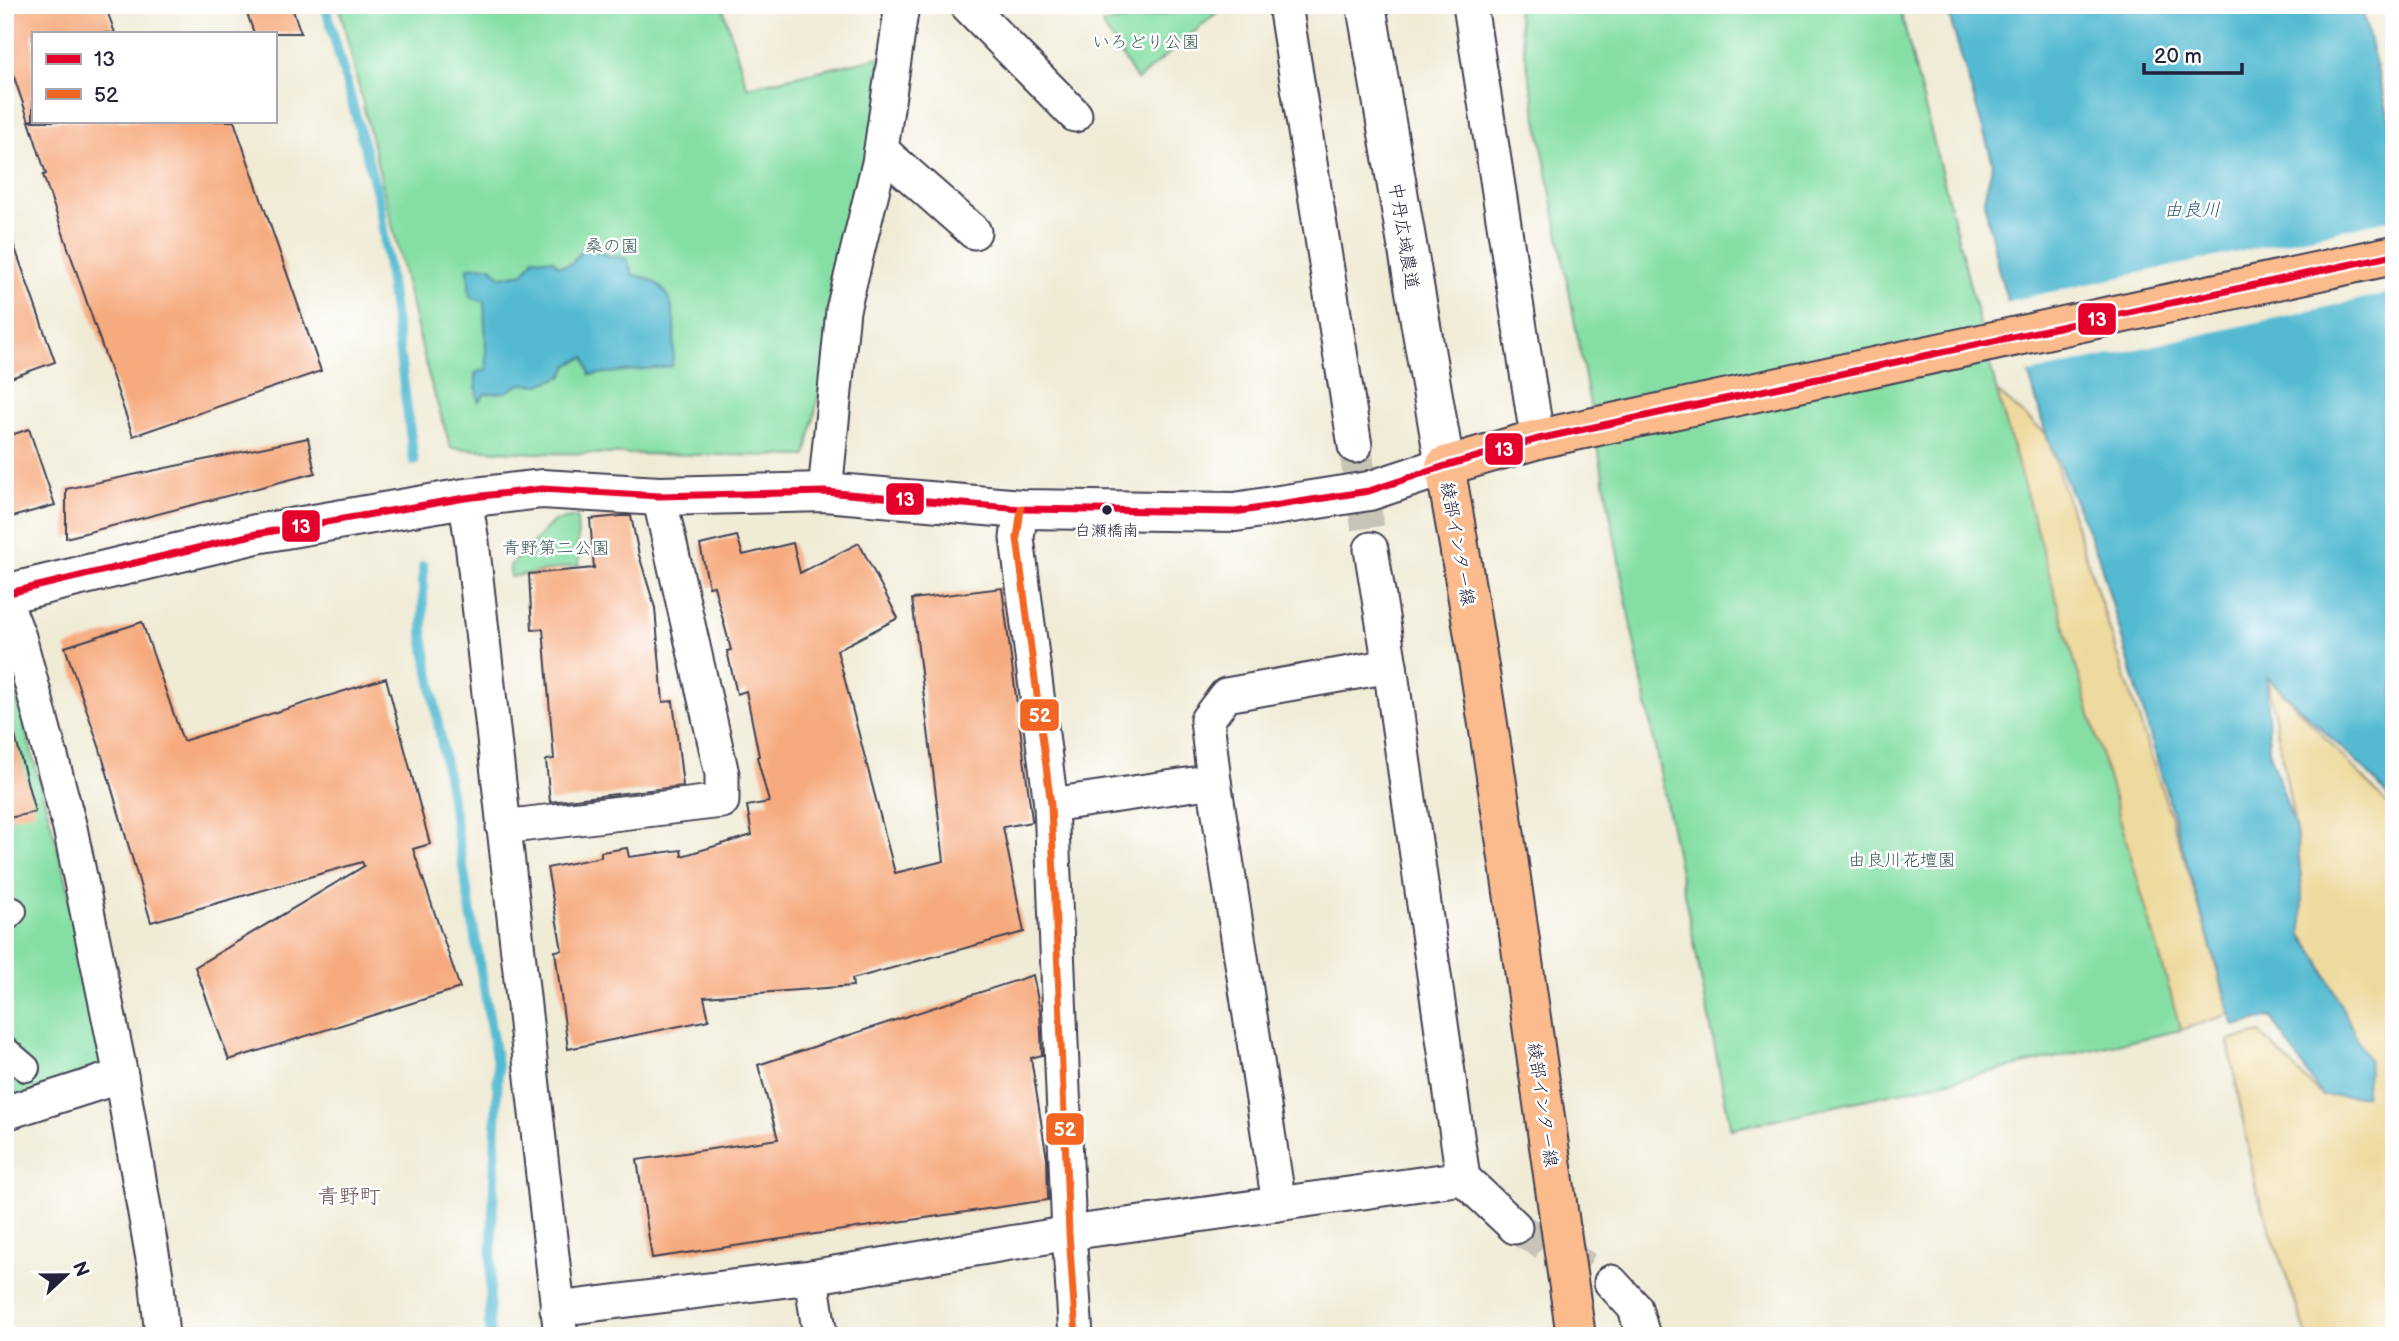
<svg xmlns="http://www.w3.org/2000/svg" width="2399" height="1341" font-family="'Balsamiq Sans','Klee One',sans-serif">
	<rect width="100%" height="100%" fill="#fff"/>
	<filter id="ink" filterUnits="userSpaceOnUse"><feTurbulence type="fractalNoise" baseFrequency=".0143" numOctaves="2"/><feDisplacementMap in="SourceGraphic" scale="14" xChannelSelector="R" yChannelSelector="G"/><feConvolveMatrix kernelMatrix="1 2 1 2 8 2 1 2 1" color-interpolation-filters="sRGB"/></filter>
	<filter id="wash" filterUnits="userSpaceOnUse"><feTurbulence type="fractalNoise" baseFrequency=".00686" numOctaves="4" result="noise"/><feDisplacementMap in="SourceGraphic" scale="28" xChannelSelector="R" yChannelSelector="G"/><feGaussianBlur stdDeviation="1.57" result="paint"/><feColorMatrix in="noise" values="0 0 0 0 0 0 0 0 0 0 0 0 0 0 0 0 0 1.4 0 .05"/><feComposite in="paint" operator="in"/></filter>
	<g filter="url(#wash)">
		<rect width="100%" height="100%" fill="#f0ebd5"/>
		<!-- green -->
		<g fill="#85dfa5" stroke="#548070" stroke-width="2">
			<polygon points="339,5 722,5 747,87 889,55 806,456 534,453 451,448 429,377"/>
			<polygon points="1171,5 1226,5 1137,80 1102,24 1167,14"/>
			<polygon points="1516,5 1899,5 1997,392 2181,1030 1731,1129 1631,626"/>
			<polygon points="577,517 579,565 510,577 510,566 554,521"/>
			<polygon points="5,655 66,878 102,1065 5,1102"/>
		</g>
		<!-- sand -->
		<g fill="#eeda9e" stroke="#887e6c" stroke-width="2">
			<polygon points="1997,392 2046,434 2188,870 2230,1014 2181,1030"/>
			<polygon points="2267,676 2394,811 2394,1336 2307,1336 2256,1189 2228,1041 2260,1033 2322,1096 2330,986 2318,959 2302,935 2302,889 2296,831"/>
		</g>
		<!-- water -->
		<g fill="#53bad1" stroke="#3a6e86" stroke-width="2">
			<polygon points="1946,5 2361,5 2394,137 2394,803 2367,772 2267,677 2269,750 2296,831 2302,889 2302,935 2318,959 2369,1062 2365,1096 2322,1096 2271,1017 2234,1026 2098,555 2046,434 1998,268 1984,199 1993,163"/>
			<path d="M585,247L609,256L626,258L633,275C681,280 676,329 672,366L590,375L585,357L568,365L563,376L540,385L520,384L506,392L485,394L478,402L475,373L487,369L484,302L470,297L468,267L490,266L501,277L524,273L534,258L553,260L559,266L571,264Z"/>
		</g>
		<!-- pier -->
		<polygon fill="#f0ebd5" points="2394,219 2394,292 2025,374 2004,302"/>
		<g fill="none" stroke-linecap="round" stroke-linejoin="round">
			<!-- stream -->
			<g stroke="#53bad1" stroke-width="10">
				<polyline points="325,5 379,200 414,461"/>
				<polyline points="423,566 423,636 498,1069 489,1322 491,1336"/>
			</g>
		</g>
		<g id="blocks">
			<!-- building -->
			<g fill="#f6aa7e">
				<polygon points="5,5 105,5 115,33 33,33 33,120 29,121 5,51"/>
				<polygon points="244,5 291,5 301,33 254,33"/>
				<polygon points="29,121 234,121 321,371 133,436 43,175 46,174"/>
				<polygon points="5,231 9,231 55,362 5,380"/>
				<polygon points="29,429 55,505 5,519 5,437"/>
				<polygon points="308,438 315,473 66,538 66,489"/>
				<polygon points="621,516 631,516 639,555 655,608 663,702 673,701 683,786 550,802 546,760 554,759 543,629 532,630 529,574 594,568 590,519"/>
				<polygon points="737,536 743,555 793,543 800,573 859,543 898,618 837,650 895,873 944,861 912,599 1002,588 1032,820 1032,822 1003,827 1024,932 852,979 853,986 704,997 709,1020 568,1049 555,951 562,950 547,868 601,857 601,852 627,848 629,857 681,850 682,856 752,835 747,806 769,802 757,757 759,756 746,691 737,694 727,651 731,650 714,586 709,587 700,545"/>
				<polygon points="142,622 183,741 386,678 430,844 413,849 460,988 229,1060 195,967 364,866 362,862 151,922 100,749 65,647"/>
				<polygon points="14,732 35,812 5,819 5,733"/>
				<polygon points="1033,975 1040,1011 1042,1055 1031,1058 1047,1159 1048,1200 652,1258 637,1160 778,1139 758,1065"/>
			</g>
		</g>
	</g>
	<g filter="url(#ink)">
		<use href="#blocks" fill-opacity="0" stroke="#414052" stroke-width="2"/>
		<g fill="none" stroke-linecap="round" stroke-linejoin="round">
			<!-- minor-tunnel -->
			<g stroke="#c7c3b6" stroke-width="33" stroke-dasharray="33 17" stroke-linecap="butt">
				<polyline points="1355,446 1371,549"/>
				<polyline points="1515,1227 1611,1282"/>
			</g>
			<defs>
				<g id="pedestrian">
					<polyline points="5,919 13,911"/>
					<polyline points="5,1050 26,1068"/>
				</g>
				<g id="minor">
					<polyline points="967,5 1075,115"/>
					<polyline points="1285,5 1355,446"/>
					<polyline points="1470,5 1534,418"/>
					<polyline points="881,150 974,232"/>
					<polyline points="825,492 843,310 879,163 902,5"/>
					<polyline points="465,498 472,542 561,1336"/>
					<polyline points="1021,509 1017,538 1051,805 1069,1233 1076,1336"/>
					<polyline points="1371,549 1390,666 1463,1178 1515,1227"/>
					<polyline points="5,601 19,637 70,828 121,1076 156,1276 162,1336"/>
					<polyline points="1051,805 1214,781"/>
					<polyline points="503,827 722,801 722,774 659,496"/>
					<polyline points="5,1113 121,1076"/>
					<polyline points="1279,1204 1214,781 1207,720 1226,695 1390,666"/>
					<polyline points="811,1277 820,1336"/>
					<polyline points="1611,1282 1635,1308 1643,1336"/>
					<polyline points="557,1309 811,1277 1069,1233 1463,1178"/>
				</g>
				<polyline id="tertiary" points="5,594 256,534 465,498 542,489 659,496 825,492 1021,509 1235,512 1369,491 1445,466 1366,5"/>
				<path id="primary" d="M1576,1336C1534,1046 1497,754 1445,466L1538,439L2394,255"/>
			</defs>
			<!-- pedestrian casing -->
			<use href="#pedestrian" stroke="#414052" stroke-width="30"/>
			<!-- minor casing -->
			<use href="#minor" stroke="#414052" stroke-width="37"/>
			<!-- tertiary casing -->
			<use href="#tertiary" stroke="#414052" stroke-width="42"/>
			<!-- primary casing -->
			<use href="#primary" stroke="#414052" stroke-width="42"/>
			<!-- pedestrian -->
			<use href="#pedestrian" stroke="#fff" stroke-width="26"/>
			<!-- minor -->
			<use href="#minor" stroke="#fff" stroke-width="33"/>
			<!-- tertiary -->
			<use href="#tertiary" stroke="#fff" stroke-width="38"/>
			<!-- primary -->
			<use href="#primary" stroke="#fbbb8c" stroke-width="38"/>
			<defs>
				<polyline id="bus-1" points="5,594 256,534 465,498 542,489 659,496 825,492 1021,509 1235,512 1369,491 1445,466 1538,439 2394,255"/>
				<polyline id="bus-2" points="1021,509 1017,538 1051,805 1069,1233 1076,1336"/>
			</defs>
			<!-- bus-1 casing -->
			<use href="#bus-1" stroke="#fff" stroke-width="12"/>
			<!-- bus-2 casing -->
			<use href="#bus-2" stroke="#fff" stroke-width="12"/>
			<!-- bus-1 -->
			<use href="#bus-1" stroke="#e4002b" stroke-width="7"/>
			<!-- bus-2 -->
			<use href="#bus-2" stroke="#f26522" stroke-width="7"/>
		</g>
	</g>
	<!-- markers -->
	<circle fill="#22223b" stroke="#fff" stroke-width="2.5" cx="1107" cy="510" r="6"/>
	<g text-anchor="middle" stroke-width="5" stroke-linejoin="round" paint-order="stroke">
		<!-- bus labels -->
		<g font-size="16" fill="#22223b" stroke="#fff">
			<text x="1107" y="536">白瀬橋南</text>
		</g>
		<!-- park labels -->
		<g font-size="18" fill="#405b5b" stroke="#fff">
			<text x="1146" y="48">いろどり公園</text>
			<text x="612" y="252">桑の園</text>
			<text x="556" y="554">青野第二公園</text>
			<text x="1902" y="866">由良川花壇園</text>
		</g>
		<!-- street labels -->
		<g font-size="18" fill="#22223b" stroke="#fff">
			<text transform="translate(1404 236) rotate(81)" y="6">中丹広域農道</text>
			<text transform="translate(1458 544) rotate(80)" y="6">綾部インター線</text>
			<text transform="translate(1543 1105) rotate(82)" y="6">綾部インター線</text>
		</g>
		<!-- water labels -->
		<g font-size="19" font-style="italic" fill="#365f77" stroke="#fff">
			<text x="2192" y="216">由良川</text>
		</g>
		<!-- quarter labels -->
		<g font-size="21" fill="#6c5252" stroke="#fff">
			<text x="349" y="1203">青野町</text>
		</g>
	</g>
	<g stroke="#fff" stroke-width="2.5">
		<rect x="2077" y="302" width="40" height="34" rx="7" fill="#e4002b"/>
		<rect x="1484" y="432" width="40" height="34" rx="7" fill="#e4002b"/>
		<rect x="885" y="482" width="40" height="34" rx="7" fill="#e4002b"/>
		<rect x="281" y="509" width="40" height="34" rx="7" fill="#e4002b"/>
		<rect x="1019" y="698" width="41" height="34" rx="7" fill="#f26522"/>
		<rect x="1045" y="1112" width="40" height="34" rx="7" fill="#f26522"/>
	</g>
	<g font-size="19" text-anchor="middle" font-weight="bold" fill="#fff">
		<text x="2097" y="326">13</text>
		<text x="1504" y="456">13</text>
		<text x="905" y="506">13</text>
		<text x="301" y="533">13</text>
		<text x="1040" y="722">52</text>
		<text x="1065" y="1136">52</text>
	</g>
	<!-- margin -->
	<rect width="2399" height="1341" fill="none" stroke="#fff" stroke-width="28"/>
	<!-- legend -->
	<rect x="32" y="32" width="245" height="91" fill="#ffffff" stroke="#a7a7b1" stroke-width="2"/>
	<rect x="46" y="54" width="35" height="10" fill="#e4002b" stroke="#a7a7b1" stroke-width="2"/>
	<text x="94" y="66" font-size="21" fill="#22223b">13</text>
	<rect x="46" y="89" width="35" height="10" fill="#f26522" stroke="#a7a7b1" stroke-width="2"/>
	<text x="94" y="102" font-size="21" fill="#22223b">52</text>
	<!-- north arrow -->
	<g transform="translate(66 1275) rotate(68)" stroke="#ffffff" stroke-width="5" paint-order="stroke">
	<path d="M0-5L12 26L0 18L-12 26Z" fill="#22223b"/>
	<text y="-10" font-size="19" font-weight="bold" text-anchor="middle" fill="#22223b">N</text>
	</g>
	<!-- scale -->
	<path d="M2144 63v10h98v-10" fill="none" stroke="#22223b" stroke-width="3.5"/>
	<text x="2154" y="63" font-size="21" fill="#22223b" stroke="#ffffff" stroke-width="5" paint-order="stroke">20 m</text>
</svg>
